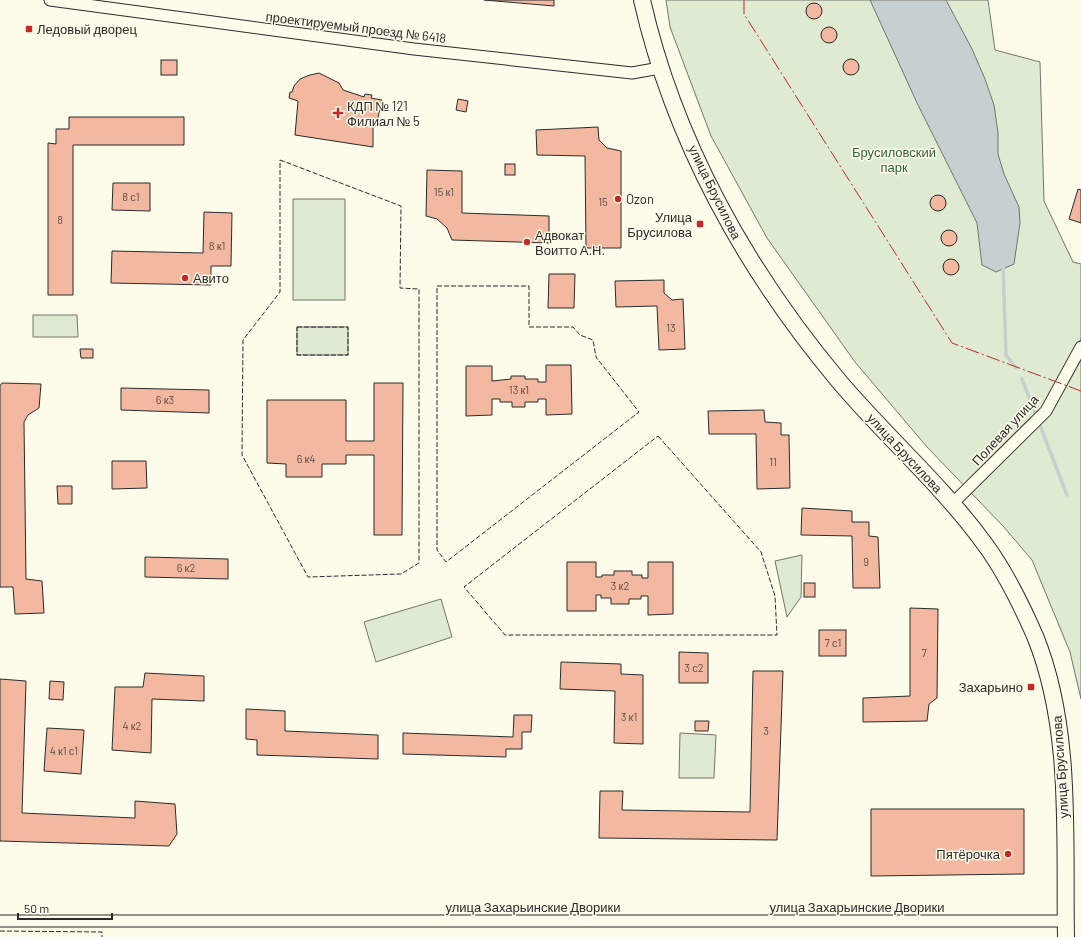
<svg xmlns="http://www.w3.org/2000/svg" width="1081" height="937" font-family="Barlow,sans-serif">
	<rect width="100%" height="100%" fill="#fdfbea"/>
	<!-- green -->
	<g fill="#deebd1" stroke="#74746e">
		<polygon points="666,0 988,0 995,50 1040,62 1044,201 1073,262 1081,264 1081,338 1079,346 1081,347 1081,699 1070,652 1032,560 1003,526 927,447 855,362 767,238 711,136 670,27"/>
		<rect x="293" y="199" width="52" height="101"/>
		<polygon points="33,315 77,315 78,337 33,337"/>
		<rect x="297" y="327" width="51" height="28"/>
		<polygon points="802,555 801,597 787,617 775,561"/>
		<polygon points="441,599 452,637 376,662 364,622"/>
		<polygon points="680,733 716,735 714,778 679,778"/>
	</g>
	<!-- water -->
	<polygon fill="#c7d0d0" stroke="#74746e" points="870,0 946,0 972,49 985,79 994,105 998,133 998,154 1004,174 1019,207 1020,223 1014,264 996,272 982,265 977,223 918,105"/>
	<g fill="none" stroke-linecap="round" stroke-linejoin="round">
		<!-- stream -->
		<g stroke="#c7d0d0" stroke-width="3.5">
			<polyline points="1003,266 1006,355 1016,368"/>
			<polyline points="1022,379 1067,495"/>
		</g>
	</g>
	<!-- building -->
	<g fill="#f2b8a0" stroke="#2b2b2b">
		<polygon points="484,0 554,0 554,6"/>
		<circle cx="814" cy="11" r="8"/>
		<circle cx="829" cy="35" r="8"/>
		<circle cx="851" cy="67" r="8"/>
		<rect x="161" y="60" width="16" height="15"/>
		<polygon points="319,73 339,83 343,90 364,97 365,94 372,95 371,98 382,100 376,126 373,125 373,147 295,135 298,101 289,98 290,92 292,92 294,86 300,79 310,75"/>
		<polygon points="458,99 468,101 466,112 456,110"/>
		<polygon points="69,117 184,117 184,145 73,145 73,295 48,295 48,143 56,144 56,129 69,129"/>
		<polygon points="598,127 599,140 607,148 621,151 621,248 586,248 585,156 537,155 536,130"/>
		<rect x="505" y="164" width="10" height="11"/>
		<polygon points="427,170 462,171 462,213 549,216 549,243 452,240 447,228 437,219 426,216"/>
		<polygon points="113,183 150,183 150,211 112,210"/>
		<polygon points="1078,189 1081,190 1081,223 1069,219"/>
		<circle cx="938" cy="203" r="8"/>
		<polygon points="204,212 232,213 231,266 211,266 211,285 111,283 112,251 203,253"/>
		<circle cx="949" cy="238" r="8"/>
		<circle cx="951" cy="267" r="8"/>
		<polygon points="549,274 575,274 574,308 548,308"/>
		<polygon points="664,280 664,293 672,300 683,299 685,349 659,350 657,306 616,307 615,281"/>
		<polygon points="80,349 93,349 93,358 81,358"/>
		<polygon points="546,365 571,365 572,414 546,415 546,399 538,399 538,402 525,402 525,407 512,407 512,402 500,402 500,399 492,399 492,415 466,416 466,366 492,366 492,381 511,379 511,376 525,376 525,379 538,379 538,382 546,382"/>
		<polygon points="2,383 41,384 39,408 28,415 24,422 26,579 42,581 44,613 15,614 13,587 0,587 0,386"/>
		<polygon points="374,383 403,383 402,535 374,535 374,455 346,455 346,464 322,464 322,477 286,477 286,464 267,463 267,400 346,400 346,441 374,441"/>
		<polygon points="121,388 209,390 209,413 121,410"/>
		<polygon points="764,410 765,422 781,423 781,435 789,435 790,488 757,489 756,434 709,434 708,411"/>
		<polygon points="112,461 146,461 147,488 112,489"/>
		<polygon points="57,486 72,486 72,504 58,504"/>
		<polygon points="802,508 852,511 852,522 869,522 869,536 878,537 880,588 853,588 852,536 801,535"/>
		<polygon points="145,557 228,559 228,579 145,577"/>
		<polygon points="567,562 596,562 596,577 602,577 602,575 614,575 614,571 632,571 632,575 642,575 642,578 648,578 648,562 673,562 673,614 648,615 648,596 641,596 641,599 629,599 629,604 611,604 611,598 601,598 601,595 596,595 596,611 567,611"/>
		<rect x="804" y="583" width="11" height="14"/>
		<polygon points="910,608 938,609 937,698 929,704 927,721 863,722 863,698 910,696"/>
		<rect x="819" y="630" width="27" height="26"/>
		<polygon points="679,652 708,653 708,683 679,683"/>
		<polygon points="561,662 621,664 621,674 643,675 643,744 614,743 615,691 560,689"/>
		<polygon points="753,671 783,671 777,840 599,838 600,791 623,791 622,810 750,812"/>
		<polygon points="145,673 204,676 204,701 152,699 151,753 112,750 115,687 143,687"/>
		<polygon points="0,679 26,681 22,813 135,818 135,801 175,804 177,834 169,846 0,841"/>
		<polygon points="50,681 64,682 63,700 49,699"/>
		<polygon points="246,709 285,711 285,731 378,735 378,759 257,755 257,740 246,739"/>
		<polygon points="514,715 532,715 531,732 522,732 522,749 506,749 506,757 403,754 403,733 513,737"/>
		<polygon points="695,721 709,721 708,731 695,731"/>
		<polygon points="47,728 84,730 81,774 44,771"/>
		<polygon points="871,809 1024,809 1024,874 871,876"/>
	</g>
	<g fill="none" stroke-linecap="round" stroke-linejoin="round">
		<defs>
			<g id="street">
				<polyline points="50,0 414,49 632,73 660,68"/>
				<polyline points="952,504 1046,411 1081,347"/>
				<polyline points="0,921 1065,921"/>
			</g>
			<path id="secondary" d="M642,0C674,141 746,270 838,380C885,436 941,484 984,543C1005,571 1021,604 1035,636C1073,729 1064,839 1066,937"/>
		</defs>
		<!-- street casing -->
		<use href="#street" stroke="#2b2b2b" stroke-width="13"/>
		<!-- secondary casing -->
		<use href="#secondary" stroke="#2b2b2b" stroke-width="18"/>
		<!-- street -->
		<use href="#street" stroke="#fdfbea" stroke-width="11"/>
		<!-- secondary -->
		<use href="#secondary" stroke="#fdfbea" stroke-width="16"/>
		<!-- fence -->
		<g stroke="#2b2b2b" stroke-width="1" stroke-dasharray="5 2" stroke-linecap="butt">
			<polygon points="280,160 401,206 400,288 419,289 419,563 401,574 308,577 242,455 243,340 280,292"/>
			<polygon points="437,286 529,286 529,327 573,327 580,335 593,340 596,357 639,412 446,562 437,550"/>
			<rect x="297" y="327" width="51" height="28"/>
			<polygon points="658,436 761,552 775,596 777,635 505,635 464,587"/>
			<polyline points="0,931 102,932 102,937"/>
		</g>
		<!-- power -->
		<polyline stroke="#c62828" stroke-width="1" stroke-dasharray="14 3 2 3" stroke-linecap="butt" points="744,0 744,14 952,343 1081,391"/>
	</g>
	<!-- markers -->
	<g fill="#c62828" stroke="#fdfbea" stroke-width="1.5">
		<rect x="25" y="25" width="8" height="8" rx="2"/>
		<path d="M336 107h4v4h4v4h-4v4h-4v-4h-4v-4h4z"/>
		<circle cx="618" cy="199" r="4"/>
		<rect x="696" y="220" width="8" height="8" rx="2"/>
		<circle cx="527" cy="242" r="4"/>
		<circle cx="185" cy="278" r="4"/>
		<rect x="1027" y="683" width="8" height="8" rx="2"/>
		<circle cx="1008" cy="854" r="4"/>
	</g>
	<g text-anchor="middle" stroke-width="3" stroke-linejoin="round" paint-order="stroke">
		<!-- number labels -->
		<g font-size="11" fill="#5d4e48">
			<text x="444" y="196">15 к1</text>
			<text x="131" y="201">8 с1</text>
			<text x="603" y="206">15</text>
			<text x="60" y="224">8</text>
			<text x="217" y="250">8 к1</text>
			<text x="671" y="332">13</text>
			<text x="519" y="394">13 к1</text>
			<text x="165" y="404">6 к3</text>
			<text x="306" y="463">6 к4</text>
			<text x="773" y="466">11</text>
			<text x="866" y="566">9</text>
			<text x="186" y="572">6 к2</text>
			<text x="620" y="590">3 к2</text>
			<text x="833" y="647">7 с1</text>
			<text x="924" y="657">7</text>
			<text x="694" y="672">3 с2</text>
			<text x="629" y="721">3 к1</text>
			<text x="132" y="730">4 к2</text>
			<text x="766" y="735">3</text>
			<text x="64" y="755">4 к1 с1</text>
		</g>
		<!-- street labels -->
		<g font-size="13" fill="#2b2b2b" stroke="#fdfbea">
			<text transform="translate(356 27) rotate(7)" y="5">проектируемый проезд № 6418</text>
			<text transform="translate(715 192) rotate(64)" y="5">улица Брусилова</text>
			<text transform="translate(1005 430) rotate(-47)" y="5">Полевая улица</text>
			<text transform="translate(905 453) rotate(47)" y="5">улица Брусилова</text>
			<text transform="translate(1060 767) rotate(-94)" y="5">улица Брусилова</text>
			<text x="533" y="912">улица Захарьинские Дворики</text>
			<text x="857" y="912">улица Захарьинские Дворики</text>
		</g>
		<!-- poi labels -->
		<g font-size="13" fill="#2b2b2b" stroke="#fdfbea" text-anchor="start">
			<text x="37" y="34">Ледовый дворец</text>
			<text x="347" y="111">КДП № 121<tspan x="347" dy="15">Филиал № 5</tspan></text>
			<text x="626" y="204">Ozon</text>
			<text x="692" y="222" text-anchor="end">Улица<tspan x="692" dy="15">Брусилова</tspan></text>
			<text x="535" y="240">Адвокат<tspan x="535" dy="15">Воитто А.Н.</tspan></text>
			<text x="193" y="283">Авито</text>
			<text x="1023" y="692" text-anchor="end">Захарьино</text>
			<text x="1000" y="859" text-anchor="end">Пятёрочка</text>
		</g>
		<!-- park labels -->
		<g font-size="13" fill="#34623c" stroke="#fdfbea">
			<text x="894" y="157">Брусиловский<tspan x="894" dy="15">парк</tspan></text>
		</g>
	</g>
	<!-- scale -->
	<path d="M18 913v6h94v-6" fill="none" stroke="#2b2b2b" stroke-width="2"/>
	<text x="24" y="913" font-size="12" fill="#2b2b2b" stroke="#fdfbea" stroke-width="3" paint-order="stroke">50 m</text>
</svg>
